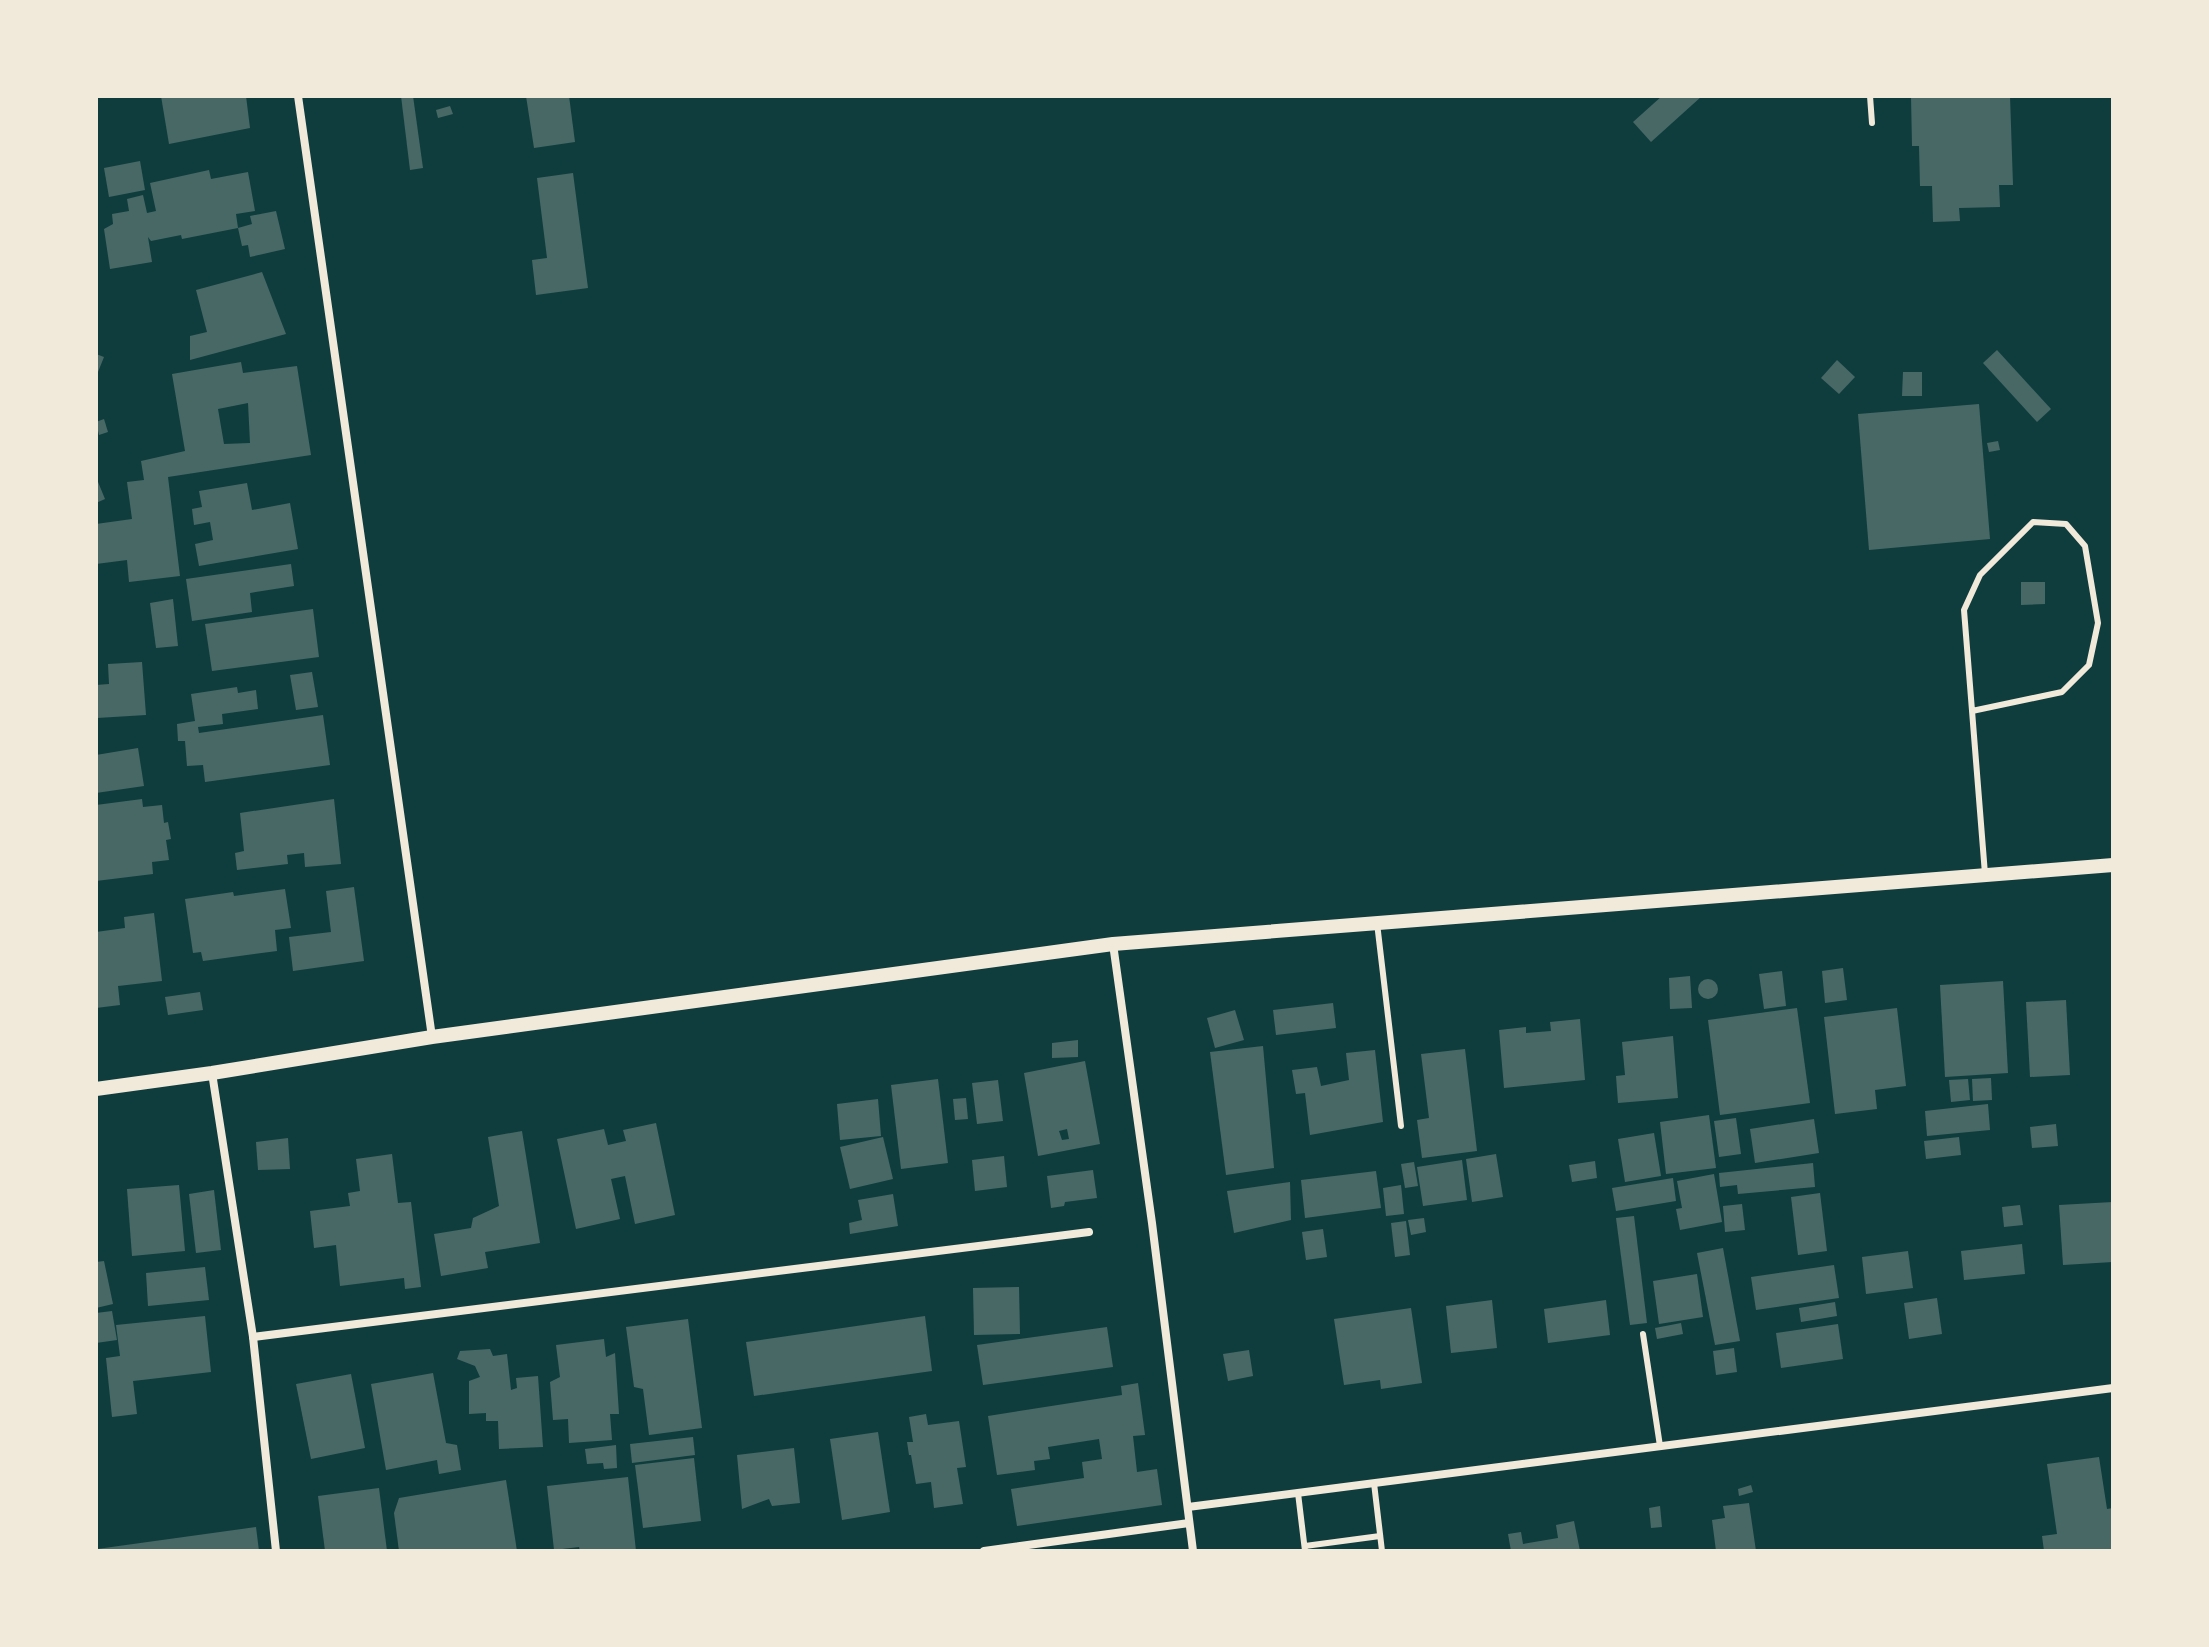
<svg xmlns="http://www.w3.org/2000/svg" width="2209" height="1647" font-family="'Source Sans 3',sans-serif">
	<rect width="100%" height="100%" fill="#0f3d3e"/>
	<!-- building -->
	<g fill="#486865" fill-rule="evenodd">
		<polygon points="161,96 246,96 250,128 169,144"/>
		<polygon points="401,96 413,96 423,168 410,170"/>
		<polygon points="526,96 569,96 575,142 534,148"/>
		<polygon points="1662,96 1702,96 1651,142 1633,122"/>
		<polygon points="1911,96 2010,96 2013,185 1999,185 2000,207 1959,208 1960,221 1933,222 1932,186 1920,186 1919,146 1912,146"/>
		<polygon points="450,106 453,114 438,118 436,110"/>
		<polygon points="140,161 145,190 109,197 104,168"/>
		<polygon points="209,170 211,179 248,172 255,211 236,214 238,228 182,239 181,235 151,241 148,237 152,262 110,269 104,229 113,224 112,214 129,211 127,199 143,195 147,213 156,211 150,183"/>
		<polygon points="573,173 588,288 536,295 532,260 547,258 537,178"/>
		<polygon points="276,211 285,249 250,257 248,245 242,246 238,228 252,224 250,216"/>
		<polygon points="262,272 286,334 190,360 190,336 207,332 196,290"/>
		<polygon points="1997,350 2051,409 2037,422 1983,363"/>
		<polygon points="96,354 104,357 96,377"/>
		<polygon points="1837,360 1855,377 1839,394 1821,378"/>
		<path d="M241,362L243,373L297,366L311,455L168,477L180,576L129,582L127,560L96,564V524L132,519L127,482L144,480L141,461L185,451L172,374ZM248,403L250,443L224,444L218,409Z"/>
		<polygon points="1903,372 1922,372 1922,396 1902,396"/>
		<polygon points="1979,404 1990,539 1869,550 1858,414"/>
		<polygon points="104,419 108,432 99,435 96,422"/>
		<polygon points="1998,441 2000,450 1989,452 1987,443"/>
		<polygon points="96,477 105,499 96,503"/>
		<polygon points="247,483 252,510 290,503 298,549 199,566 195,544 213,540 210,522 194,525 192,509 202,507 199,491"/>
		<polygon points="291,564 294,586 250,593 252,612 192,621 186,579"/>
		<polygon points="2021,582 2045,582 2045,604 2021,605"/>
		<polygon points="173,599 178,646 156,648 150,603"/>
		<polygon points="313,609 319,657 212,671 205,624"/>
		<polygon points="142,662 146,715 97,718 96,685 109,684 108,664"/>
		<polygon points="312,672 318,707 296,710 290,675"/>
		<polygon points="237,687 238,693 256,690 258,709 222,714 223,724 198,727 199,733 323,715 330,765 205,782 203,765 187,766 185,741 178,741 177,724 195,721 191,694"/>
		<polygon points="138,748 144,786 96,793 96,755"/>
		<polygon points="142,799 143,807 162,805 164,823 168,822 171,839 166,840 169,860 152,862 153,874 96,881 96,805"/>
		<polygon points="334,799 341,864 305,867 304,853 287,855 288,864 237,870 235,853 244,851 240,813"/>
		<polygon points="354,887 364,961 293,971 289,937 331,932 326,891"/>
		<polygon points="285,889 291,928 275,930 277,951 203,961 201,952 193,953 185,899 233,892 234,896"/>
		<polygon points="154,913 162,981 118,986 120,1005 96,1008 96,932 125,928 124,917"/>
		<polygon points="1843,968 1847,1000 1825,1003 1822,971"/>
		<polygon points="1782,971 1786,1006 1764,1009 1759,974"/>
		<polygon points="1690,976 1692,1008 1670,1009 1669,978"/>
		<circle cx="1708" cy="989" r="10"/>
		<polygon points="2003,981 2008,1073 1945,1077 1940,985"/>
		<polygon points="200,992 203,1010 168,1015 165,997"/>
		<polygon points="2066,1000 2070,1075 2030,1077 2026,1002"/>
		<polygon points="1333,1003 1336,1028 1276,1035 1273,1010"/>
		<polygon points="1797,1008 1810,1103 1720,1115 1708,1020"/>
		<polygon points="1897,1008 1906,1086 1875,1090 1877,1109 1835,1114 1824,1017"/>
		<polygon points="1235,1010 1244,1040 1215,1048 1207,1018"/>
		<polygon points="1580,1019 1585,1080 1504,1088 1499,1030 1526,1027 1526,1033 1551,1031 1550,1022"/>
		<polygon points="1673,1036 1678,1098 1618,1103 1616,1076 1625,1075 1622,1042"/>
		<polygon points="1078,1040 1078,1057 1052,1058 1052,1043"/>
		<polygon points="1263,1046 1274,1168 1226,1175 1210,1052"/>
		<polygon points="1465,1049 1477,1151 1422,1158 1417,1120 1429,1118 1421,1054"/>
		<polygon points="1375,1050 1383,1122 1310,1135 1305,1093 1296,1094 1292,1070 1317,1067 1321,1086 1349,1080 1346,1053"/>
		<path d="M1085,1061L1100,1144L1038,1156L1024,1073ZM1067,1129L1069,1139L1062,1140L1059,1131Z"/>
		<polygon points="1991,1078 1992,1100 1973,1101 1972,1079"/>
		<polygon points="938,1079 948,1163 901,1169 891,1085"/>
		<polygon points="1968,1079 1970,1100 1951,1102 1949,1080"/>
		<polygon points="998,1080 1003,1121 977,1124 972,1083"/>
		<polygon points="966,1098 968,1119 955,1120 953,1099"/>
		<polygon points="878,1099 881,1136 840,1140 837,1104"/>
		<polygon points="1988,1104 1990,1130 1927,1136 1925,1111"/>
		<polygon points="1709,1115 1716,1168 1666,1174 1660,1122"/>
		<polygon points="1736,1118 1741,1154 1719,1157 1714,1121"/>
		<polygon points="1814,1119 1819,1153 1755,1163 1750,1129"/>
		<polygon points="656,1123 675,1215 635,1224 625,1176 611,1179 620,1219 576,1229 557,1139 604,1129 608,1145 626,1141 623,1130"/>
		<polygon points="2056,1124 2058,1146 2032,1148 2030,1127"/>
		<polygon points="522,1131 540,1243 485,1252 488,1268 441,1276 434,1234 471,1228 473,1218 499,1206 488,1137"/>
		<polygon points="1654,1133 1661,1176 1625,1182 1618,1139"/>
		<polygon points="883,1137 893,1179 850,1189 840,1147"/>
		<polygon points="1959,1137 1961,1155 1926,1159 1924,1141"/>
		<polygon points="288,1138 290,1169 258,1170 256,1142"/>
		<polygon points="392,1154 398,1203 411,1202 421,1287 405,1289 404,1278 340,1286 336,1245 314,1248 310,1211 350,1206 348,1193 360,1191 356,1159"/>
		<polygon points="1496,1154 1503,1197 1472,1202 1466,1159"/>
		<polygon points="1004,1156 1007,1187 975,1191 972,1160"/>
		<polygon points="1462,1160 1467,1200 1423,1206 1417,1167"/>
		<polygon points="1595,1161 1597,1178 1572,1182 1569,1165"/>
		<polygon points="1414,1162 1418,1186 1405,1188 1401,1164"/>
		<polygon points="1813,1163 1815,1187 1738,1194 1737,1185 1720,1187 1719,1173"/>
		<polygon points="1093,1170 1097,1198 1065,1202 1064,1206 1051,1208 1047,1176"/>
		<polygon points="1376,1171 1381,1208 1305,1218 1301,1180"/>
		<polygon points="1714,1174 1722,1222 1680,1230 1676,1209 1682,1208 1677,1181"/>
		<polygon points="1673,1178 1676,1201 1616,1211 1612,1188"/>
		<polygon points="1290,1182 1291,1220 1234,1233 1227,1191"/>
		<polygon points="179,1185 185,1251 132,1256 127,1189"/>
		<polygon points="1401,1185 1404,1214 1386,1216 1383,1188"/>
		<polygon points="214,1190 221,1250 196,1253 189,1194"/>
		<polygon points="1820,1193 1827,1251 1798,1255 1791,1197"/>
		<polygon points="893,1194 898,1226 850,1234 849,1223 862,1220 858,1200"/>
		<polygon points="2113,1202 2113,1262 2063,1265 2059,1205"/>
		<polygon points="1742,1204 1745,1230 1725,1232 1723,1206"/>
		<polygon points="2020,1205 2023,1225 2004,1227 2002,1207"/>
		<polygon points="1634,1216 1647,1323 1630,1325 1616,1218"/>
		<polygon points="1424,1218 1426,1232 1411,1235 1408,1220"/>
		<polygon points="1406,1221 1410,1255 1395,1257 1391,1223"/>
		<polygon points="1323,1229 1327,1257 1306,1260 1302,1232"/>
		<polygon points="2022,1244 2025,1274 1964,1280 1961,1251"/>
		<polygon points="1723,1248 1740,1341 1715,1345 1697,1253"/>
		<polygon points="1908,1251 1913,1288 1866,1294 1862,1257"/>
		<polygon points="104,1261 113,1304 96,1308 96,1262"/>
		<polygon points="1834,1265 1839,1298 1756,1310 1751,1277"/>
		<polygon points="205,1267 209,1300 148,1306 146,1273"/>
		<polygon points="1697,1274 1703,1317 1659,1324 1653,1281"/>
		<polygon points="1019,1287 1020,1334 974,1335 973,1288"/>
		<polygon points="1937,1298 1942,1334 1909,1339 1904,1303"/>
		<polygon points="1492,1300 1497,1348 1451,1353 1446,1306"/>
		<polygon points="1606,1300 1610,1335 1548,1343 1544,1309"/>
		<polygon points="1835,1302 1837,1316 1801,1322 1799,1308"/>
		<polygon points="1411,1308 1422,1383 1381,1389 1380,1380 1344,1385 1334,1319"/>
		<polygon points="112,1311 117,1340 96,1343 96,1313"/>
		<polygon points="205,1316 211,1372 133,1381 137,1414 112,1417 106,1358 120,1356 116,1325"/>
		<polygon points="925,1316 932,1371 754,1396 746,1342"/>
		<polygon points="688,1319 702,1428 649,1435 643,1389 634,1387 626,1327"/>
		<polygon points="1681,1323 1683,1334 1657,1339 1655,1328"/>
		<polygon points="1838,1324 1843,1359 1781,1368 1776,1333"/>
		<polygon points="1107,1327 1113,1367 983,1385 977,1345"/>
		<polygon points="604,1339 606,1357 615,1353 619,1414 610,1414 612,1440 569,1443 568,1419 553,1420 550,1382 560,1377 556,1345"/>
		<polygon points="1734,1348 1737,1372 1716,1375 1713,1351"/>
		<polygon points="490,1349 493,1356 507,1354 511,1390 517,1388 516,1378 538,1376 543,1447 499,1449 498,1421 486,1421 486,1413 469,1414 469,1381 480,1377 475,1366 457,1359 460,1351"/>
		<polygon points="1249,1350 1253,1376 1228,1381 1223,1354"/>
		<polygon points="433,1373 446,1443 457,1445 461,1470 439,1474 437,1460 386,1470 371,1384"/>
		<polygon points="351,1374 365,1448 311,1459 296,1384"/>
		<polygon points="1138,1383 1145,1435 1133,1436 1137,1472 1157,1469 1162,1505 1017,1526 1011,1489 1084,1478 1082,1462 1102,1459 1099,1439 1048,1447 1050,1459 1034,1461 1035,1470 997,1475 988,1416 1122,1395 1121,1386"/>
		<polygon points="926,1414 928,1425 959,1421 966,1467 957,1468 963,1504 934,1508 931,1482 916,1484 911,1455 909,1455 907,1442 913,1442 909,1417"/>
		<polygon points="878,1432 890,1512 842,1520 830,1439"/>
		<polygon points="693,1437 695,1455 632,1463 630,1444"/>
		<polygon points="616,1445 617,1468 604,1469 603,1463 587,1464 585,1449"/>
		<polygon points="794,1448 800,1503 772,1506 769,1499 742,1509 737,1455"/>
		<polygon points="2099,1457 2107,1509 2113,1508 2113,1551 2044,1551 2042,1536 2057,1534 2047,1464"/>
		<polygon points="694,1458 701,1521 643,1528 635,1465"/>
		<polygon points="628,1477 636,1551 580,1551 579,1547 554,1550 547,1486"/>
		<polygon points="506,1480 517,1551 399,1551 394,1513 399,1498"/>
		<polygon points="1751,1485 1753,1492 1739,1496 1738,1489"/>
		<polygon points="379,1488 387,1551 325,1551 318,1496"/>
		<polygon points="1749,1503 1756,1551 1716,1551 1712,1520 1725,1518 1723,1506"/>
		<polygon points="1660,1506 1662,1527 1651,1528 1649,1508"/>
		<polygon points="1574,1521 1580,1551 1511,1551 1508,1534 1521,1532 1523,1544 1558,1538 1556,1525"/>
		<polygon points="256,1527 259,1551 97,1551 97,1549"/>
	</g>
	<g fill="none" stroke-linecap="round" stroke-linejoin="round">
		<!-- service -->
		<g stroke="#f1e9da" stroke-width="6">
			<polyline points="1870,96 1872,123"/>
			<polyline points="1972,711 2062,692 2089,665 2098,623 2085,546 2066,524 2033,522 1980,575 1964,610 1985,874"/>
			<polyline points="1377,923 1401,1126"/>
			<polyline points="1643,1334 1660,1446"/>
			<polyline points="1374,1483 1382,1551"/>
			<polyline points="1298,1493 1305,1551"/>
			<polyline points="1305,1546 1380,1536"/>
		</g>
		<!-- minor -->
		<g stroke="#f1e9da" stroke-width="8">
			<polyline points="298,96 432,1037"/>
			<polyline points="1113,944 1152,1223 1193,1551"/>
			<polyline points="212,1073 253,1337 276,1551"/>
			<polyline points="253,1337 1089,1232"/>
			<polyline points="1188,1507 2113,1388"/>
			<polyline points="984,1551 1189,1523"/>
		</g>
		<!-- tertiary -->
		<polyline stroke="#f1e9da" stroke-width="14" points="96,1089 212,1073 432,1037 1113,944 2113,865"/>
	</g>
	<!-- border -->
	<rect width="2209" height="1647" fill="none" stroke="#f1e9da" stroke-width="196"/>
</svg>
